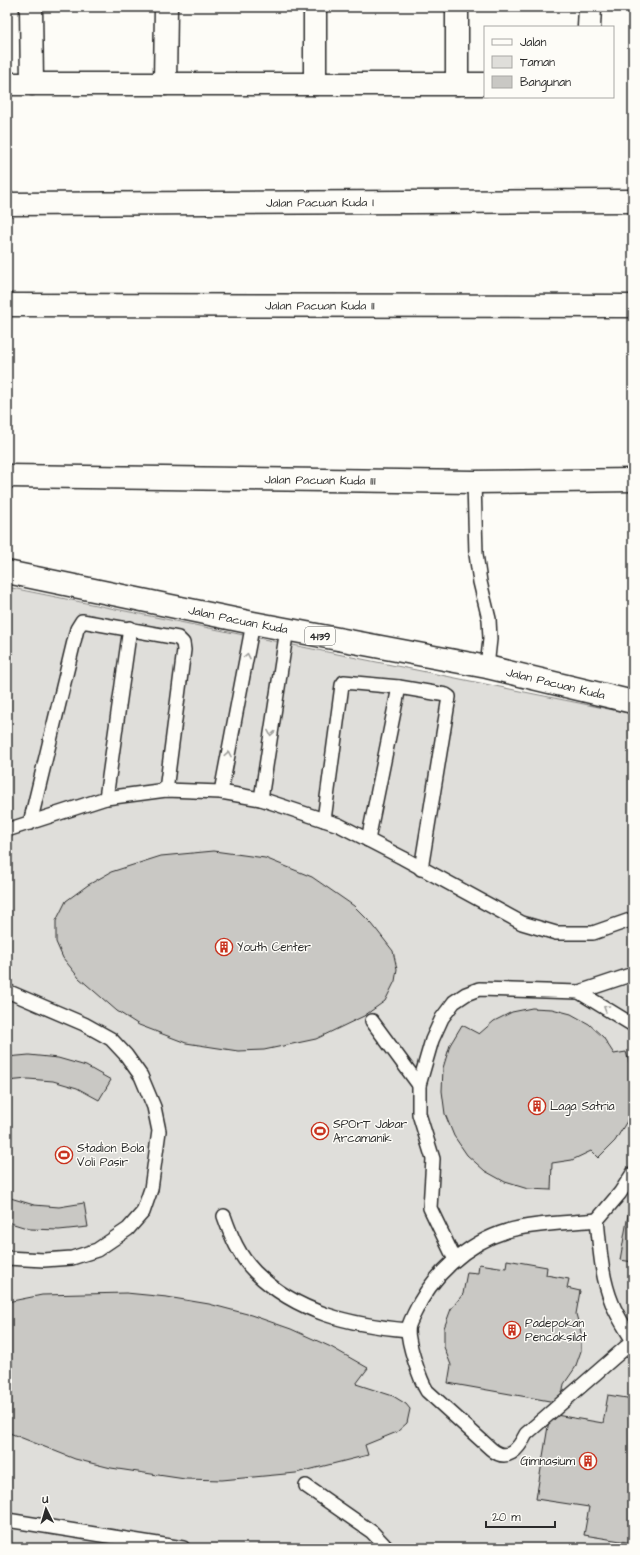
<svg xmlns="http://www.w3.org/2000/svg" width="640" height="1555" font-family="'Architects Daughter',sans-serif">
	<rect width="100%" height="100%" fill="#fdfcf7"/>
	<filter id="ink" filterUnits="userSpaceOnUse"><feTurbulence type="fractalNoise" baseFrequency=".025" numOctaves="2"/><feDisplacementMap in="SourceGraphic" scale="8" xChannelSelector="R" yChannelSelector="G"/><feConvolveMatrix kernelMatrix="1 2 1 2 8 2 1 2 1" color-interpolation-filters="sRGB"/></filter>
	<g filter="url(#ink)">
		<!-- green -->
		<polygon fill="#dfdeda" stroke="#858482" points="7,587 633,714 633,1548 7,1548"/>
		<!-- building -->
		<g fill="#c9c8c4" stroke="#2b2b2b">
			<polygon points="214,851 265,858 312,877 354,906 372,924 393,951 397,969 395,981 385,1001 364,1016 316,1039 264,1050 238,1051 186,1043 139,1025 117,1011 79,978 63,958 56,942 56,921 66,901 88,885 111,872 161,856"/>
			<polygon points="532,1008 552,1009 571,1014 589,1024 603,1037 614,1054 626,1052 633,1075 633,1098 627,1121 615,1141 598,1158 591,1151 572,1160 552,1163 551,1190 528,1189 505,1182 485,1171 467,1155 454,1136 445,1114 442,1091 443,1068 450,1045 462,1025 479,1034 494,1021 512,1012"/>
			<polygon points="29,1055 58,1058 86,1066 111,1080 99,1100 77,1088 53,1081 28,1079 7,1081 7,1057"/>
			<polygon points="7,1197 34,1205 59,1207 84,1203 88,1227 59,1230 30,1229 7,1222"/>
			<polygon points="629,1209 633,1210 633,1262 620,1260"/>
			<polygon points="507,1260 547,1267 546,1275 569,1279 567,1288 580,1291 576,1314 581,1332 581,1351 575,1368 564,1384 561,1403 448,1383 451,1365 444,1347 444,1328 451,1309 463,1294 467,1272 478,1273 479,1264 506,1268"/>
			<polygon points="126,1293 167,1297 209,1304 251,1315 291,1329 331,1347 368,1368 356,1384 393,1396 406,1404 410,1409 407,1423 397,1432 365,1445 368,1455 296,1473 222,1480 185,1479 111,1468 75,1459 7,1432 7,1302 42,1295"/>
			<polygon points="608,1395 633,1399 633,1543 584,1535 589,1507 536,1499 550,1414 603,1423"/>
		</g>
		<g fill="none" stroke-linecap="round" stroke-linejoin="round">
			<defs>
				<g id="lane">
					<polyline points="474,482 476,554 480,582 489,619 490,639 487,667"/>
					<polyline points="221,792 253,623"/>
					<polyline points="106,798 130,628"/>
					<polyline points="261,799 287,629"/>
					<polyline points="324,820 342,685 344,682 399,687 446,695 449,697 421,869"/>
					<polyline points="30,823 77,629 82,621 178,638 183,643 184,650 166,790"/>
					<polyline points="7,830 106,798 166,790 221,792 261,799 339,825 403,858 522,923 556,933 593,933 633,919"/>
					<polyline points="368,840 399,687"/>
					<polyline points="7,991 84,1024 111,1039 126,1055 141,1076 154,1107 159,1131 151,1189 143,1212 128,1229 97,1250 72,1258 44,1260 7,1258"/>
					<polyline points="579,992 633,1025"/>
					<polyline points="372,1021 419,1085"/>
					<path d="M633,1173L620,1193L597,1220C600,1248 601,1276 612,1303C617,1316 626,1329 633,1341"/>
					<path d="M224,1216C231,1236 239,1256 255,1272C297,1313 351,1325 408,1330"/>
					<path d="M597,1220C571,1223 531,1223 507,1231C467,1243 431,1276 414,1314C412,1318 408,1326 408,1330C408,1344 420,1380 427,1391L491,1449C507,1463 518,1450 526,1434L633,1341"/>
					<polyline points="455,1260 430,1208 433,1159 419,1114 419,1085 432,1040 442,1018 454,1002 466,994 479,989 579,992 633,974"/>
					<polyline points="306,1486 372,1532 387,1548"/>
					<polyline points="7,1520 183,1548"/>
				</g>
				<g id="street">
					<polyline points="31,7 32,84"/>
					<polyline points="315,7 315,84"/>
					<polyline points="457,7 457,84"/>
					<polyline points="589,27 590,7"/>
					<polyline points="7,84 485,84"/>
					<polyline points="165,84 166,7"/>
					<path id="s1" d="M7,204L633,201"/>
					<path id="s2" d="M7,305L633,306"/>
					<path id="s3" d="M7,476L474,482L633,480"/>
				</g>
				<g id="primary">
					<path id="s4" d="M7,572L253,623L487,667L633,702"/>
				</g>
			</defs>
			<!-- lane casing -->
			<use href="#lane" stroke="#2b2b2b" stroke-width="16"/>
			<!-- street casing -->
			<use href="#street" stroke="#2b2b2b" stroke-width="25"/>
			<!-- primary casing -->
			<use href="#primary" stroke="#2b2b2b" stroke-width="25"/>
			<!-- lane -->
			<use href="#lane" stroke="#fdfcf7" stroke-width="13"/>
			<!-- street -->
			<use href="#street" stroke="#fdfcf7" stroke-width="22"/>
			<!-- primary -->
			<use href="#primary" stroke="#fdfcf7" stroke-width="22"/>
		</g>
		<!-- one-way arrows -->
		<defs><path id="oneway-chevron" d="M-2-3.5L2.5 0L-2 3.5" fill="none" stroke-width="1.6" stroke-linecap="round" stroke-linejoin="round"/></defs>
		<g stroke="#9e9e9b">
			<use href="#oneway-chevron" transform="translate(247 656) rotate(-79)"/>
			<use href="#oneway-chevron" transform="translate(271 733) rotate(99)"/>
			<use href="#oneway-chevron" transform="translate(228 754) rotate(-79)"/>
			<use href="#oneway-chevron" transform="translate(606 1008) rotate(-149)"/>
		</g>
	</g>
	<!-- icons -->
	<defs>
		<symbol id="building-ring" viewBox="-11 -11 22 22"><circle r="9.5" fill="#fdfcf7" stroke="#c8321e" stroke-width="1.5"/><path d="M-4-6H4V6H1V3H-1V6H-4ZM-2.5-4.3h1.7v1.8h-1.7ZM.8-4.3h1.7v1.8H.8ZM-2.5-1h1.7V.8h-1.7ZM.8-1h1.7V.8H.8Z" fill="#c8321e"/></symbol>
		<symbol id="stadium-ring" viewBox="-11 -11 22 22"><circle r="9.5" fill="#fdfcf7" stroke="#c8321e" stroke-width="1.5"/><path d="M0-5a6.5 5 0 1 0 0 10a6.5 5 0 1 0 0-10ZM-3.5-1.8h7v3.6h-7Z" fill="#c8321e"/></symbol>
	</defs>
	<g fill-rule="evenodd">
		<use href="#building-ring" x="214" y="937" width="20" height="20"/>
		<use href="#building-ring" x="527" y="1096" width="20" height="20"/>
		<use href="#stadium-ring" x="310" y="1121" width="20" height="20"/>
		<use href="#stadium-ring" x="54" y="1145" width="20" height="20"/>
		<use href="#building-ring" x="502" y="1320" width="20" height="20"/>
		<use href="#building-ring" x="578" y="1451" width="20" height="20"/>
	</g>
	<g text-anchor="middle" stroke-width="3" stroke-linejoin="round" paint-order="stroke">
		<!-- shield labels -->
		<rect fill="#fdfcf7" stroke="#6a6a68" stroke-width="1" x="305" y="627" width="30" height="18" rx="3"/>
		<g font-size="11" font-weight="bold" fill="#2b2b2b">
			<text x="320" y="640">4139</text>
		</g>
		<!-- street labels -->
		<g font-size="12" fill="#2b2b2b" stroke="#fdfcf7">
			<text dy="4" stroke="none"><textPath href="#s1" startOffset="313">Jalan Pacuan Kuda I</textPath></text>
			<text dy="4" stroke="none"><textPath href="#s2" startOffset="313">Jalan Pacuan Kuda II</textPath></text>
			<text dy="4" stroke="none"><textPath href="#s3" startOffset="313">Jalan Pacuan Kuda III</textPath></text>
			<text dy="4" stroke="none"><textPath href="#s4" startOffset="236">Jalan Pacuan Kuda</textPath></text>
			<text dy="4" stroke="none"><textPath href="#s4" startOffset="560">Jalan Pacuan Kuda</textPath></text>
		</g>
		<!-- poi labels -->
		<g font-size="12" fill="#2b2b2b" stroke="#fdfcf7" text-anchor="start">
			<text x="237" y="951">Youth Center</text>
			<text x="550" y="1110">Laga Satria</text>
			<text x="333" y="1128">SPOrT Jabar<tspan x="333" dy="14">Arcamanik</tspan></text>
			<text x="77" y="1152">Stadion Bola<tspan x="77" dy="14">Voli Pasir</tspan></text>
			<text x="525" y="1327">Padepokan<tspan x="525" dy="14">Pencaksilat</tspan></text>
			<text x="575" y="1465" text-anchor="end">Gimnasium</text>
		</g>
	</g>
	<!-- margin -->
	<rect width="640" height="1555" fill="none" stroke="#fdfcf7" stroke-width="24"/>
	<rect x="12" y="12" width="616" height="1531" fill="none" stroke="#2b2b2b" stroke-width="1.5" filter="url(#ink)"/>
	<!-- legend -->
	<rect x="484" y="26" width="130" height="72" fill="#fdfcf7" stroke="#a9a8a5"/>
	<rect x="492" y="39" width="20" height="6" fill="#fdfcf7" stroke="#a9a8a5"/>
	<text x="520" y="46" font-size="12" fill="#2b2b2b">Jalan</text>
	<rect x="492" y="56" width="20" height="12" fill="#dfdeda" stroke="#a9a8a5"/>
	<text x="520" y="66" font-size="12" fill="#2b2b2b">Taman</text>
	<rect x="492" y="76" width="20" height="12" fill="#c9c8c4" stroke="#a9a8a5"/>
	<text x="520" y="86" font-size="12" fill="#2b2b2b">Bangunan</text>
	<!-- north arrow -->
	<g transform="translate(46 1509) rotate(355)" stroke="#fdfcf7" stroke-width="3" paint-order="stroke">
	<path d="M0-3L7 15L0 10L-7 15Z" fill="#2b2b2b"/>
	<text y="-6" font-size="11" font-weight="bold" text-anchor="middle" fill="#2b2b2b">U</text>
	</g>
	<!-- scale -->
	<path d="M486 1521v6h69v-6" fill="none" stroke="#2b2b2b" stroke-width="2"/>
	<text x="492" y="1521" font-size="12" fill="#2b2b2b" stroke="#fdfcf7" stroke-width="3" paint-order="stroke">20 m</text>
</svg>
